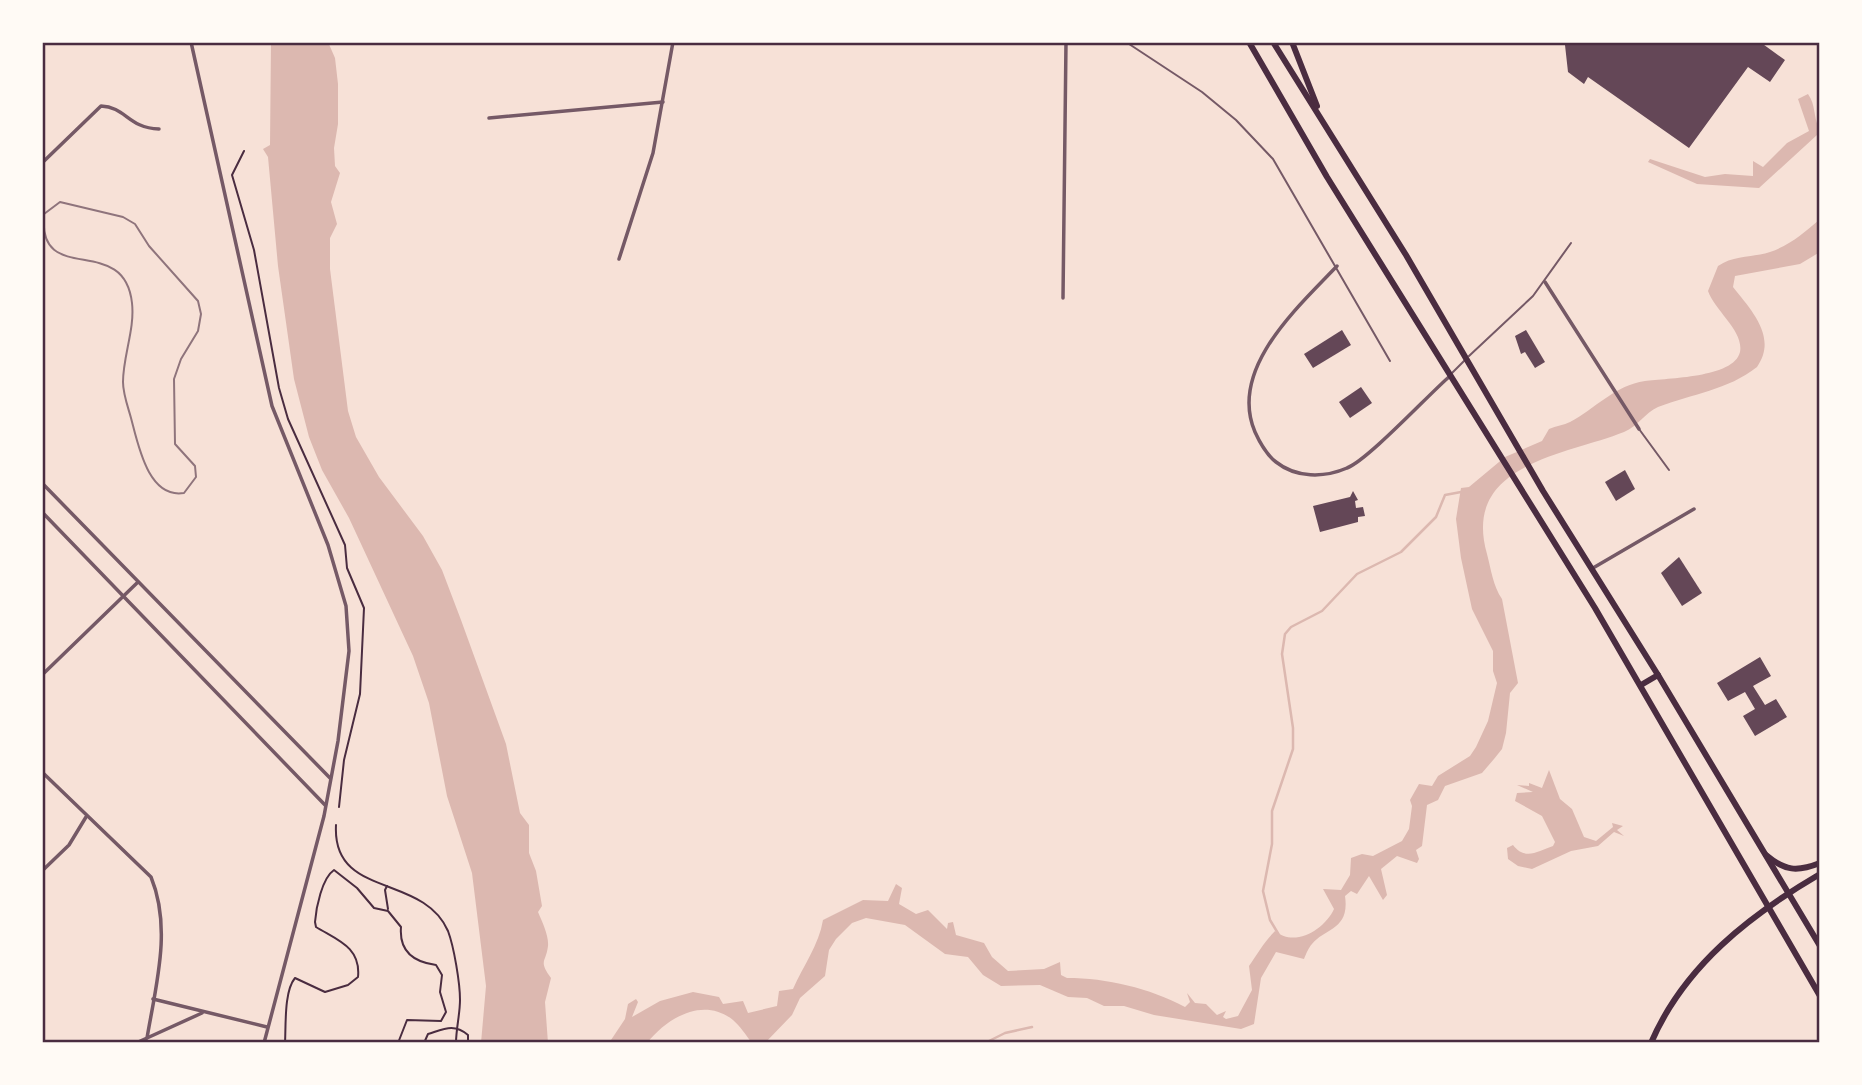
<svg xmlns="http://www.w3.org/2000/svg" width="1862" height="1085" font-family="'IBM Plex Sans',sans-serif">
	<rect width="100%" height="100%" fill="#f7e1d7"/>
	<!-- water -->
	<g fill="#dcb8b0">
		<path d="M271,42H328L335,58L338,84V124L334,148L335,166L340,173L331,202L337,224L330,238V269L348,411L356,437L379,477L423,536L442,570L461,620L506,744L520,813L529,825V853L536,871L542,906L538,912C542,921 549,936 548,946C546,963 538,960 551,978L545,1002L548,1043H481L486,986L472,873L447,796L429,703L413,656L349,518L322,470L309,437L294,379L278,266L268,157L263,149L270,145Z"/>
		<path d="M1808,94C1816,105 1813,116 1819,128L1817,135L1759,188L1697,184L1648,162L1650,159L1705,177L1725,174L1753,176V161L1763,167L1787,143L1809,131L1798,99Z"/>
		<path d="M1820,219V252L1800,264L1735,276L1733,287C1751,310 1778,337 1757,367C1728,390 1692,394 1658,407C1645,413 1638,426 1624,432C1567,455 1461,463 1487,554C1491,569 1493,586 1502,599L1518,683L1510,693L1506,733L1502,749L1494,759L1482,773L1445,786L1438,800L1427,805L1422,846L1416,850L1419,859L1417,863L1397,856L1381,869L1387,895L1383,900L1369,876L1357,894L1351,891L1345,896C1350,930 1325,928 1312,944C1309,947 1306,954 1304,959L1276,952L1261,978L1254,1024L1241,1029L1154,1015L1124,1006H1104L1087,998L1068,997L1040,985L1001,986L983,975L968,957L945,954L905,925L866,918L852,923L836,939L829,950L825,976L800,998L792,1015L765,1043L751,1042C746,1035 740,1026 733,1020C703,996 667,1018 647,1043H609L625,1019L628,1004L636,999L638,1002L632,1017L660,1001L693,992L719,997L723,1004L743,1001L748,1013L777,1006L779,991L793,989C803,966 819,945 823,920L863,900L888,901L896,884L902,888L899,904L916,914L928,910L947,929L948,923L953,922L956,935L984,943L992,957L1008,971L1044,969L1060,962L1061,975L1067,978C1107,978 1149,988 1185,1007L1190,1002L1187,993L1195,1003L1206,1004L1217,1015L1226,1011L1223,1017L1226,1019L1238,1016L1252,990L1249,966C1258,953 1264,942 1275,931C1295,948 1325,929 1334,909L1323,889L1341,890L1350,875L1351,858L1362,854L1373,856L1402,841L1409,829L1412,806L1410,800L1419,784L1432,786L1438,776L1470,756L1476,747L1488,721L1497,683L1493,671V651L1472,609L1461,558L1456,519L1461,488L1469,487L1505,457L1542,441L1549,429C1556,426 1564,425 1570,422C1595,409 1615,385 1645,381C1667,378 1734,378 1740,352C1744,331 1715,311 1708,291L1718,266C1734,255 1751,258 1770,252C1790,245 1804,233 1820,219Z"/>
		<path d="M1549,770L1560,799L1572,809L1584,837L1596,841L1613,827L1612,823L1623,826L1617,830L1624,836L1614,832L1598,846L1571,851L1532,869L1518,866L1508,859L1507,848L1513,845C1525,861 1538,851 1553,846L1555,842L1542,816L1515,801L1517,793L1533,792L1517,785L1529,786V783L1542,788Z"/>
	</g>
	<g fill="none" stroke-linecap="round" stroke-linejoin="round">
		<!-- stream -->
		<g stroke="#dcb8b0" stroke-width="2.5">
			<polyline points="1279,935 1270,920 1263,891 1272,844 1272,811 1293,749 1293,728 1282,654 1285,634 1291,627 1322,611 1357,574 1401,552 1436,517 1445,495 1461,492"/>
			<polyline points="985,1043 1005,1033 1032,1027"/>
		</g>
	</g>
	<!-- building -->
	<g fill="#644757">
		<polygon points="1560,42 1760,42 1785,60 1770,82 1748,67 1689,148 1588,77 1584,84 1568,72 1565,45"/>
		<polygon points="1342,330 1351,345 1313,368 1304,354"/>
		<polygon points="1526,330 1545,362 1535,368 1525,352 1521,354 1515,336"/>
		<polygon points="1361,387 1372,403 1350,418 1339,402"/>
		<polygon points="1625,470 1635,489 1616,501 1605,482"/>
		<polygon points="1353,491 1358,500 1355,501 1356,508 1363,507 1365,516 1358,517 1358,522 1320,532 1313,506 1350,497"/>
		<polygon points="1679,557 1702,593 1682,606 1661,573"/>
		<polygon points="1760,657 1771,676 1753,686 1765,705 1776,699 1787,717 1755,736 1743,716 1755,709 1745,692 1728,701 1717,683"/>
	</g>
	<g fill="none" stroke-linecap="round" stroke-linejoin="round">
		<!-- path -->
		<g stroke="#4a2c40" stroke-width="2">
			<polyline points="244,151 232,175 254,250 279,388 288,419 345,545 347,568 364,608 360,694 344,760 339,807"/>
			<path d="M336,825C332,899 423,873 448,931C454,947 460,983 460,1000C460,1014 456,1029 456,1043"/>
			<polyline points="387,886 385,890 388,909"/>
			<path d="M285,1043C286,1025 284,991 295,978L325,992L348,985L358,977C361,947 337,940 316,927L315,922C316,908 322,878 334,870L357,888L374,908L388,911L401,927C399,951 413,962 436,965L442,975L440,992L446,1012L441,1021L407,1020L398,1043"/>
			<path d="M424,1043L428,1034C444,1029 454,1023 468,1035V1043"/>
		</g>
		<!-- service -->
		<g stroke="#755966" stroke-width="2">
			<polyline points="1126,42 1202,92 1236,120 1273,159 1390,361"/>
			<polyline points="1469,356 1533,296 1571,243"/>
			<polyline points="1452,373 1465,360"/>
			<polyline points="1639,429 1669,470"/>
		</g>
		<!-- minor -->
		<g stroke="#755966" stroke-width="3.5">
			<polyline points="191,42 272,406 328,545 346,606 349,651 338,741 324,816 264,1043"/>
			<polyline points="489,118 663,102"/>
			<path d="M42,163L101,106C126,107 128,128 159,129"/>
			<polyline points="619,259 653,153 673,42"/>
			<path d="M1337,266C1298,307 1228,369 1255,432C1260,443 1267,455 1276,462C1296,478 1324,478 1347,468C1368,460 1429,394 1450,376"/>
			<polyline points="1545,282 1639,429"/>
			<polyline points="1063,298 1066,42"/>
			<polyline points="42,483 330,778"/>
			<polyline points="42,512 325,805"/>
			<polyline points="1593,568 1694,509"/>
			<polyline points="42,675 138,582"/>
			<path d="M42,772L151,877C172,928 156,985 147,1038L136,1043"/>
			<polyline points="42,871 69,845 86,817"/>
			<polyline points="153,999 267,1027"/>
			<polyline points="147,1038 202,1013"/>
		</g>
		<!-- trunk -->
		<g stroke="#4a2c40" stroke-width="6">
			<polyline points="1249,42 1327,177 1595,608 1820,996"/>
			<polyline points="1273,42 1406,255 1543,491 1658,675 1820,946"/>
			<polyline points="1292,42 1317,106"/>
			<polyline points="1641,685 1658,675"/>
		</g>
		<!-- motorway -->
		<g stroke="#4a2c40" stroke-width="6">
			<path d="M1766,855C1785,871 1797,872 1820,863"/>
			<path d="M1651,1043C1684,966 1750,915 1820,874"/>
		</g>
		<!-- tram -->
		<path stroke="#8f747c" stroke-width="2" d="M60,202L123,217L135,224L149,246L198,301L201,314L198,331L181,359L174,379L175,444L195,466L196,477L184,493C148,499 138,444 131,418C128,407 123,394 123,382C123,356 135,329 132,303C124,231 37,289 44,214Z"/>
	</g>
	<!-- border -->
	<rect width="1862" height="1085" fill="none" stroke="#fffaf5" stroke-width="88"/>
	<rect x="44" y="44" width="1774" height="997" fill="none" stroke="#4a2c40" stroke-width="2.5"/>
</svg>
